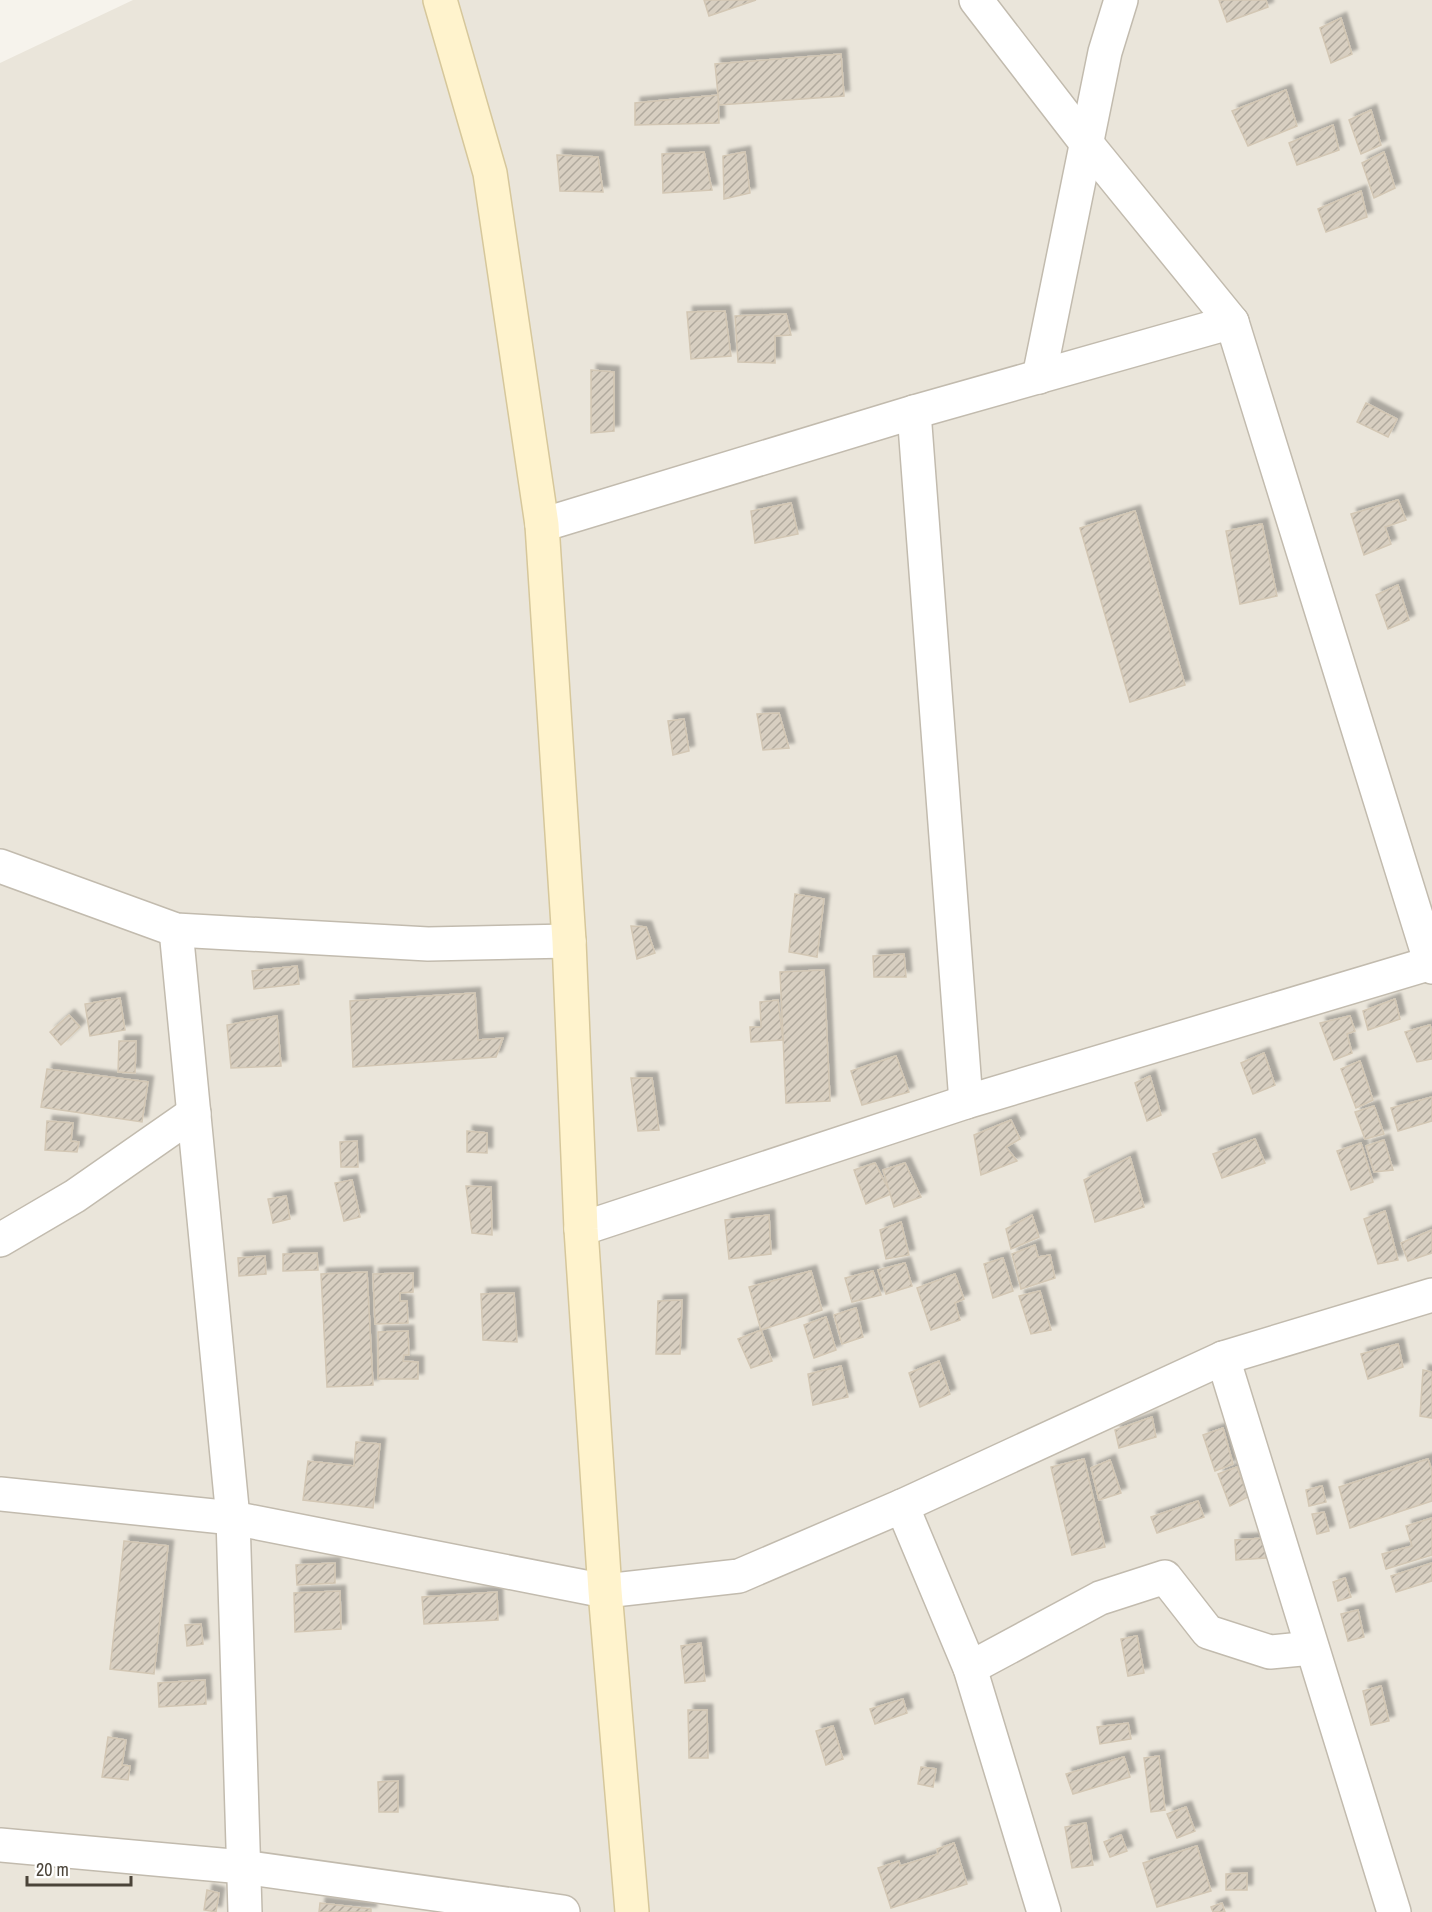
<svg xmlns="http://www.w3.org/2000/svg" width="1432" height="1912" font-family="'Archivo Narrow',sans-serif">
	<defs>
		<pattern id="building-hatch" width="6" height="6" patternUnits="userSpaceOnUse" patternTransform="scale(1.5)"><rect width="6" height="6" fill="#d8cfc1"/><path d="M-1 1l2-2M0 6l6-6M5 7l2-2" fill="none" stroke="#b1aa9e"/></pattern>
		<filter id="shadow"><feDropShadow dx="5.5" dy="-5.5" stdDeviation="1.5" flood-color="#0004"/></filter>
	</defs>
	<rect width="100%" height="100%" fill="#f6f3ec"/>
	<!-- residential -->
	<polygon fill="#eae5da" points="133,0 1432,0 1432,1912 0,1912 0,63"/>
	<!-- building -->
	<g fill="url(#building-hatch)" stroke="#d3c7b4" stroke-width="1.5" filter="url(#shadow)">
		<polygon points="704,0 756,0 709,16"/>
		<polygon points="1219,0 1266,0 1268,7 1227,22"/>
		<polygon points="1341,18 1352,54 1331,63 1320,28"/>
		<polygon points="841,54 844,96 719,105 715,64"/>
		<polygon points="1286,90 1297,126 1248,146 1232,111"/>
		<polygon points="718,95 719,123 635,125 635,103"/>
		<polygon points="1371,110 1381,145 1361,154 1349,120"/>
		<polygon points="1333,125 1339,150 1297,165 1289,143"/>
		<polygon points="704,152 712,190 663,193 662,154"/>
		<polygon points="745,152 750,193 724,199 723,156"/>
		<polygon points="1384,152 1395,188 1374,198 1362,163"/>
		<polygon points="557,155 598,157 603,192 560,191"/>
		<polygon points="1361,191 1367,217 1326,232 1318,209"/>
		<polygon points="725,311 731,356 691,359 687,312"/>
		<polygon points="786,314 791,335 775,336 775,363 738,362 735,316"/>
		<polygon points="591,370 614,372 614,431 591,433"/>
		<polygon points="1366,403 1397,419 1388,437 1357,422"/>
		<polygon points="1398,500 1406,520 1385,527 1391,544 1364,555 1351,514"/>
		<polygon points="791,503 798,534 755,543 751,511"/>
		<polygon points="1135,511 1185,685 1130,702 1080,528"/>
		<polygon points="1262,524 1277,596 1240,604 1226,531"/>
		<polygon points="1398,585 1409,620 1388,629 1376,595"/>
		<polygon points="779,713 789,748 763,750 757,714"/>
		<polygon points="684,719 689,751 673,755 668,721"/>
		<polygon points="795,894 824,899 817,957 789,952"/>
		<polygon points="631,926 646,927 655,953 637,959"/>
		<polygon points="904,954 906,977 874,977 873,956"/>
		<polygon points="297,966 299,984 254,989 252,971"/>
		<polygon points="824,970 830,1101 786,1103 780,972"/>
		<polygon points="475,993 478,1040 503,1038 496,1057 353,1067 350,1001"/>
		<polygon points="120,998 125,1030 90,1036 85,1004"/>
		<polygon points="1395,999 1400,1019 1368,1030 1363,1011"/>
		<polygon points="778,1000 783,1040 751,1042 750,1027 761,1027 760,1002"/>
		<polygon points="69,1015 80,1027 61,1045 50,1032"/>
		<polygon points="277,1016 281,1066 231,1068 227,1025"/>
		<polygon points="1350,1016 1355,1031 1347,1034 1352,1053 1334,1060 1320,1023"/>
		<polygon points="1430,1025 1432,1032 1432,1059 1417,1062 1405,1032"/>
		<polygon points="119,1041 136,1041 135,1073 118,1072"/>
		<polygon points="1264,1053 1275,1085 1253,1094 1241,1063"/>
		<polygon points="896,1056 909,1092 862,1105 851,1071"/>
		<polygon points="1360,1061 1373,1100 1356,1108 1341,1069"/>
		<polygon points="47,1069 148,1082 142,1122 41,1107"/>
		<polygon points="1150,1076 1161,1115 1147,1121 1135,1083"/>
		<polygon points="631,1078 652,1078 659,1130 638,1131"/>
		<polygon points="1432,1097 1432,1121 1398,1131 1391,1108"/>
		<polygon points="1374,1106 1384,1134 1365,1139 1355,1112"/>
		<polygon points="1011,1120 1020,1139 1006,1147 1017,1161 981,1175 974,1135"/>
		<polygon points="47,1121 73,1123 71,1141 79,1142 77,1152 45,1150"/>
		<polygon points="467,1131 487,1133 487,1153 467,1152"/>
		<polygon points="1255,1139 1265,1163 1222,1178 1213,1154"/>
		<polygon points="1384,1140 1393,1170 1374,1172 1366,1146"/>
		<polygon points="357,1141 358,1167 341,1167 340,1142"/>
		<polygon points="1361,1143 1373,1182 1351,1190 1337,1151"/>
		<polygon points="1130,1157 1144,1207 1095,1222 1084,1180"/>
		<polygon points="875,1163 891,1194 866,1204 854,1170"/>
		<polygon points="905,1163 921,1197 894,1207 883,1170"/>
		<polygon points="352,1180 360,1217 344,1221 335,1183"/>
		<polygon points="466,1186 491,1187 492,1235 472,1233"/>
		<polygon points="286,1196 290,1219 273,1223 268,1199"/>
		<polygon points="1385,1211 1398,1260 1378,1264 1364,1219"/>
		<polygon points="769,1215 771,1254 729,1259 725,1220"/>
		<polygon points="1032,1215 1039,1237 1011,1249 1006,1229"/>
		<polygon points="901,1222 909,1255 886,1259 880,1230"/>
		<polygon points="1432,1230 1432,1253 1408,1261 1401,1243"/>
		<polygon points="1035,1245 1038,1257 1050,1255 1055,1278 1021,1289 1012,1254"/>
		<polygon points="317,1253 318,1270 283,1271 283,1254"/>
		<polygon points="265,1256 266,1274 239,1276 238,1258"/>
		<polygon points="1003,1258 1013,1291 993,1298 984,1264"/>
		<polygon points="905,1263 912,1286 886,1294 878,1270"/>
		<polygon points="811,1271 822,1310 761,1330 749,1287"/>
		<polygon points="873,1271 881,1295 852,1302 845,1278"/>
		<polygon points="367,1272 373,1385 327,1387 321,1274"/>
		<polygon points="413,1273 413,1292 400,1293 400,1301 407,1301 408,1323 375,1324 373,1274"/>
		<polygon points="955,1274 964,1299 955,1303 960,1320 931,1330 917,1288"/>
		<polygon points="1040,1291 1051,1330 1031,1334 1019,1296"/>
		<polygon points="514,1293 517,1342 483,1340 481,1294"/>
		<polygon points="682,1300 680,1354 656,1354 658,1301"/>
		<polygon points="856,1308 863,1337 842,1344 834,1315"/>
		<polygon points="826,1317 836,1350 814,1358 804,1325"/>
		<polygon points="761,1330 772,1361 751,1368 738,1339"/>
		<polygon points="408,1331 409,1355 404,1355 403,1361 418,1362 418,1379 378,1379 378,1332"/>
		<polygon points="1398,1344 1403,1367 1368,1379 1361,1354"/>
		<polygon points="939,1361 950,1394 920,1407 909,1373"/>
		<polygon points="841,1366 848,1397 813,1405 808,1374"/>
		<polygon points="1423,1370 1432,1372 1432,1418 1420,1416"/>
		<polygon points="1152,1417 1156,1437 1119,1448 1115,1430"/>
		<polygon points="1223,1428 1233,1464 1215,1471 1203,1435"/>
		<polygon points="356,1442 380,1444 373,1508 303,1500 308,1461 354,1466"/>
		<polygon points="1084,1459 1105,1547 1072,1555 1051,1467"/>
		<polygon points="1428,1459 1432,1471 1432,1501 1350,1528 1339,1487"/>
		<polygon points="1110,1460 1121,1493 1099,1500 1091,1468"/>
		<polygon points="1237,1467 1248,1497 1230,1506 1218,1474"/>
		<polygon points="1322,1486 1326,1502 1309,1506 1306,1490"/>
		<polygon points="1198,1501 1204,1517 1157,1533 1151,1517"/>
		<polygon points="1324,1512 1329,1531 1317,1534 1312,1514"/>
		<polygon points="1432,1518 1432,1555 1386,1569 1382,1554 1412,1546 1406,1526"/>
		<polygon points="1265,1538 1266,1558 1236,1560 1235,1540"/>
		<polygon points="124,1541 168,1546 154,1674 110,1669"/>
		<polygon points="335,1563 335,1583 297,1585 296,1565"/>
		<polygon points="1432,1563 1432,1581 1396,1592 1391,1576"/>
		<polygon points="1345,1578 1351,1597 1338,1601 1333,1582"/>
		<polygon points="340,1591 341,1629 295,1632 294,1593"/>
		<polygon points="497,1592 498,1620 424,1624 422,1597"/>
		<polygon points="1358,1610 1364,1637 1348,1641 1341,1614"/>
		<polygon points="201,1624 203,1644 187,1646 185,1625"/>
		<polygon points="1137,1636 1144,1673 1128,1676 1121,1639"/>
		<polygon points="701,1643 705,1681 685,1683 681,1646"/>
		<polygon points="205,1680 206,1704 159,1707 158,1683"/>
		<polygon points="1381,1686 1389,1721 1371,1725 1363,1691"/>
		<polygon points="903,1699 907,1713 875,1724 870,1709"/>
		<polygon points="688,1710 707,1710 708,1758 689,1758"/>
		<polygon points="1128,1723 1131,1739 1100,1744 1097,1727"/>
		<polygon points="833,1726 843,1759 826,1765 816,1731"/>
		<polygon points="108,1737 126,1740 122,1765 130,1766 128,1780 102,1777"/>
		<polygon points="1159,1756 1165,1810 1151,1812 1144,1758"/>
		<polygon points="1124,1757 1130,1777 1073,1794 1066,1774"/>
		<polygon points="921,1767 936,1769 933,1787 918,1784"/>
		<polygon points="398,1781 398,1812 379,1812 378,1782"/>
		<polygon points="1186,1807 1195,1831 1177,1838 1167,1814"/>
		<polygon points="1086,1823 1093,1865 1072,1868 1065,1827"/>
		<polygon points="1121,1835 1127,1851 1110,1857 1104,1842"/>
		<polygon points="954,1843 967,1884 891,1908 878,1868 899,1861 900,1866 938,1854 937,1849"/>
		<polygon points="1197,1846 1211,1891 1157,1907 1143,1863"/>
		<polygon points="1247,1873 1247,1890 1226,1890 1226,1874"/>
		<polygon points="207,1890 219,1893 216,1912 204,1910"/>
		<polygon points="320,1903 371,1909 371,1912 319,1912"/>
		<polygon points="1222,1903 1225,1912 1213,1912 1211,1907"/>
	</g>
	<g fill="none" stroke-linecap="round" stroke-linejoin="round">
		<defs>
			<g id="street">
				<polyline points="976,0 1087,144 1232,322 1432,967"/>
				<polyline points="1039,377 1105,52 1121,0"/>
				<polyline points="914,412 966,1102"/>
				<polyline points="542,525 914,412 1232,322"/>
				<polyline points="0,866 176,930 428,944 569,941"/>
				<polyline points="176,930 233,1518 245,1912"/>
				<polyline points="581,1229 966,1102 1431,963"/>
				<polyline points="0,1240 75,1196 194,1113"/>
				<polyline points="1223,1358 1394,1912"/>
				<polyline points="0,1494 233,1518 605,1591 739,1576 902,1506 1223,1358 1432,1295"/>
				<polyline points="902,1506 970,1668 1044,1912"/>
				<polyline points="970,1668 1100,1598 1165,1577 1208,1632 1270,1652 1312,1648"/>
				<polyline points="0,1845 243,1867 563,1912"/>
			</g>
			<polyline id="secondary" points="440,0 490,173 542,525 569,941 581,1229 605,1591 632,1912"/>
		</defs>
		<!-- street casing -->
		<use href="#street" stroke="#c2bbae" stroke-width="36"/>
		<!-- secondary casing -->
		<use href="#secondary" stroke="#d6c79b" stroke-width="36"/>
		<!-- street -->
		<use href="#street" stroke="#fff" stroke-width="33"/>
		<!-- secondary -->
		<use href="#secondary" stroke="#fff3cd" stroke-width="33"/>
	</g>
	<!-- scale -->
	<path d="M27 1876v9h104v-9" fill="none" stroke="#4b4439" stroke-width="3"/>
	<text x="36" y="1876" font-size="18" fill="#4b4439" stroke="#ffffff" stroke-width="4.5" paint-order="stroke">20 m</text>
</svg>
